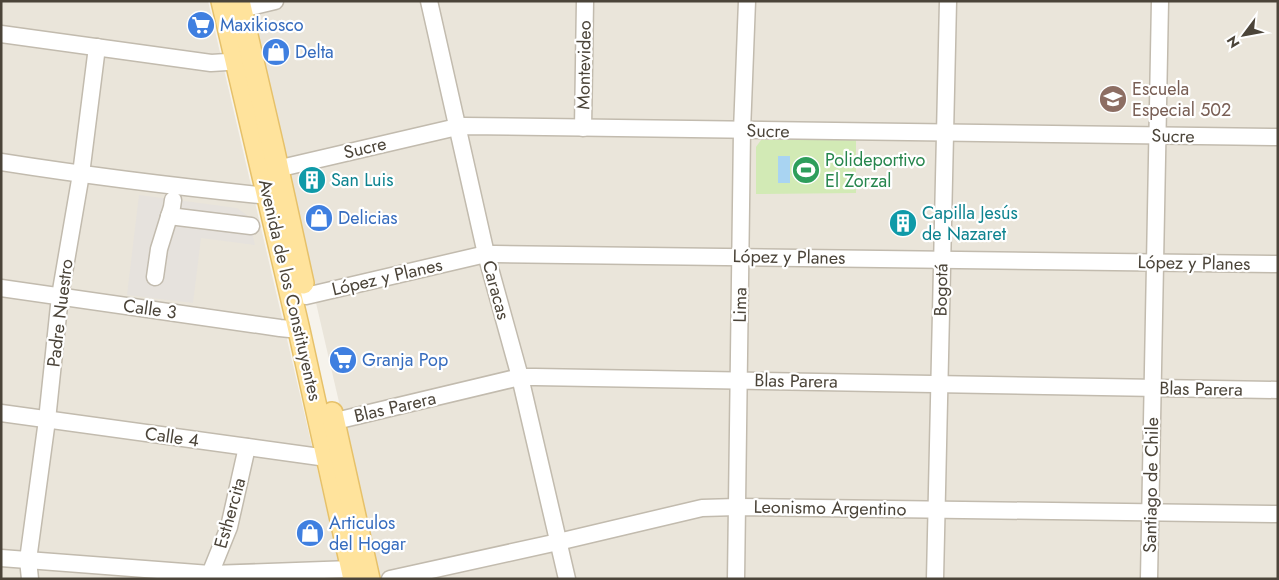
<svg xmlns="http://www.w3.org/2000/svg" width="1279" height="580" font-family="Jost,sans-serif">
	<rect width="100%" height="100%" fill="#f6f3ec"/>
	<!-- residential -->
	<g fill="#eae5da">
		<polygon points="1,1 208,1 343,579 1,579"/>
		<polygon points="246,1 1278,1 1278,579 380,579"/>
	</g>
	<!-- industrial -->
	<polygon fill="#e6e2dd" points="139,195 237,208 248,216 255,245 201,238 193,303 127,295"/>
	<!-- green -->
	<polygon fill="#d2eab5" points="856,139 856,193 756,194 756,147 761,140"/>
	<!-- water -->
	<rect fill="#a9d4f2" x="778" y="156" width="12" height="27"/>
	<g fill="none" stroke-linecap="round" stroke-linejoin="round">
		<defs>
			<g id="minor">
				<polyline points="429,1 486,254 520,377 567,579"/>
				<polyline points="241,9 275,1"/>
				<polyline points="1,34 211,63 227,62 246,57"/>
				<polyline points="583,128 585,1"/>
				<path d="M1,162C90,176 179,187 268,196L277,195"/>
				<polyline points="268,171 457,127 464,126 1278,137"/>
				<polyline points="169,216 251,226"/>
				<polyline points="155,277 159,249 172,207 173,200"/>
				<polyline points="1,288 280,328 299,330"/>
				<polyline points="306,296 486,254 495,254 1278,264"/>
				<polyline points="1,413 327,458 338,457"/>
				<polyline points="323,424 520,377 535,377 1278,390"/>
				<polyline points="1,558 210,574 352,569 361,576"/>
				<polyline points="30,579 28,560 47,420 60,296 81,174 97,47"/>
				<polyline points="209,579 210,574 229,527 247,447"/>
				<polyline points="390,579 558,542 702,508 737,507 1278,514"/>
				<polyline points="736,579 742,131 747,1"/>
				<polyline points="935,579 948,1"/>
				<polyline points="1149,579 1160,1"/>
			</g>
			<g id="major">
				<polyline points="222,1 299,330 354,579"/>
				<polyline points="239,1 273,147 303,283"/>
				<polyline points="332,413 369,579"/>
			</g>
		</defs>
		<!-- minor casing -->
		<use href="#minor" stroke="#c2bbae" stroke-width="19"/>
		<!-- major casing -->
		<use href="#major" stroke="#e6c16a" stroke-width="24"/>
		<!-- minor -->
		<use href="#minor" stroke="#fff" stroke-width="16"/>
		<!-- major -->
		<use href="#major" stroke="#ffe39c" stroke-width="21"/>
	</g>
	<!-- icons -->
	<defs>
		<symbol id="supermarket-disc" viewBox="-11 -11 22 22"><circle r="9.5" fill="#3f7fe0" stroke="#fff"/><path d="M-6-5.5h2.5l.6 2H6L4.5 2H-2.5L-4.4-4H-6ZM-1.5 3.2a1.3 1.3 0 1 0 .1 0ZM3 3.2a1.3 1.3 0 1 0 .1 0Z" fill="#fff"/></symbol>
		<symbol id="shop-disc" viewBox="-11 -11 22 22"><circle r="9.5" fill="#3f7fe0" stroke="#fff"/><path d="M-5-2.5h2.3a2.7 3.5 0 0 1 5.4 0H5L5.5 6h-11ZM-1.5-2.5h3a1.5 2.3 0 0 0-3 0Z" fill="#fff"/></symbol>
		<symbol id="school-disc" viewBox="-11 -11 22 22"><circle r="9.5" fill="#8d6e63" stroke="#fff"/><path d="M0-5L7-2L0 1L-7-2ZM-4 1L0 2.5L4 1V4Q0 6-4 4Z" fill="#fff"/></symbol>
		<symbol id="stadium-disc" viewBox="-11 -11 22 22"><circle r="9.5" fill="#2e9e5b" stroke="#fff"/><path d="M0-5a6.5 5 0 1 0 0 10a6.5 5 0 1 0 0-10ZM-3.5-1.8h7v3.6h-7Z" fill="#fff"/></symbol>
		<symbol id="building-disc" viewBox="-11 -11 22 22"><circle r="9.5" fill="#0f9aa8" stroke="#fff"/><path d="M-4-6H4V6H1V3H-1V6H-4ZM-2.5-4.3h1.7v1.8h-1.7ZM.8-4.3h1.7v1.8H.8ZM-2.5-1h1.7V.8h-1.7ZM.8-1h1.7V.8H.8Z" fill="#fff"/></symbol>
	</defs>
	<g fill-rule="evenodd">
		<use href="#supermarket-disc" x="185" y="9" width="32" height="32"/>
		<use href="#shop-disc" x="260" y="36" width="32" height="32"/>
		<use href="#school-disc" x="1097" y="83" width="32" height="32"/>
		<use href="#stadium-disc" x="790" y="154" width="32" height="32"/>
		<use href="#building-disc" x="296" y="164" width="32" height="32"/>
		<use href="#shop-disc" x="303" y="202" width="32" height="32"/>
		<use href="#building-disc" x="887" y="207" width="32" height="32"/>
		<use href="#supermarket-disc" x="327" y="344" width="32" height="32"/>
		<use href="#shop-disc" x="294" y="517" width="32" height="32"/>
	</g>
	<g text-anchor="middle" stroke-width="4.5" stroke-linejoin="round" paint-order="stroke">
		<!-- shop labels -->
		<g font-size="18" fill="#366cbe" stroke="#fff" text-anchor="start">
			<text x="220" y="31">Maxikiosco</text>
			<text x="295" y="58">Delta</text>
			<text x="338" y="224">Delicias</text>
			<text x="362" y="366">Granja Pop</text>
			<text x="329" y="529">Articulos<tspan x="329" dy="21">del Hogar</tspan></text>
		</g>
		<!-- street labels -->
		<g font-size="18" fill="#4b4439" stroke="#fff">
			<text transform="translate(584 65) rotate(-89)" y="6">Montevideo</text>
			<text transform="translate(768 131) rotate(1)" y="6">Sucre</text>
			<text transform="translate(1173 136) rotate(1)" y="6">Sucre</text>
			<text transform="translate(365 148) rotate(-13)" y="6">Sucre</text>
			<text transform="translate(789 257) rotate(1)" y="6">López y Planes</text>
			<text transform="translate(1194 263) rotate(1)" y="6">López y Planes</text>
			<text transform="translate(387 277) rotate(-13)" y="6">López y Planes</text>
			<text transform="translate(290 290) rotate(77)" y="6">Avenida de los Constituyentes</text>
			<text transform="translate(496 290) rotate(75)" y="6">Caracas</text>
			<text transform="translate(941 290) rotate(-89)" y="6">Bogotá</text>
			<text transform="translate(740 305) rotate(-89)" y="6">Lima</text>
			<text transform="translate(150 309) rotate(8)" y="6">Calle 3</text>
			<text transform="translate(60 313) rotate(-83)" y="6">Padre Nuestro</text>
			<text transform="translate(796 381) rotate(1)" y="6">Blas Parera</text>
			<text transform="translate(1201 389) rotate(1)" y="6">Blas Parera</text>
			<text transform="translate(395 407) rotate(-13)" y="6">Blas Parera</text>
			<text transform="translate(172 437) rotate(8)" y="6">Calle 4</text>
			<text transform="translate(1151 485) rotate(-89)" y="6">Santiago de Chile</text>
			<text transform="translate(830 508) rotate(1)" y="6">Leonismo Argentino</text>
			<text transform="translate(230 513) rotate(-74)" y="6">Esthercita</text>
		</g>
		<!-- education labels -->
		<g font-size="18" fill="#785e54" stroke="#fff" text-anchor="start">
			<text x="1132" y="95">Escuela<tspan x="1132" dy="21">Especial 502</tspan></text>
		</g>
		<!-- leisure labels -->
		<g font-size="18" fill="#27864d" stroke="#fff" text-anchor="start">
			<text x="825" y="166">Polideportivo<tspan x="825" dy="21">El Zorzal</tspan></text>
		</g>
		<!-- culture labels -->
		<g font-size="18" fill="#0d838f" stroke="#fff" text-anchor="start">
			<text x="331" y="186">San Luis</text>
			<text x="922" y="219">Capilla Jesús<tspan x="922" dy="21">de Nazaret</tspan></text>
		</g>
	</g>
	<!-- border -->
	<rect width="1279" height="580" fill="none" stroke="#4b4439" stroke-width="5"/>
	<!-- north arrow -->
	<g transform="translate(1244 35) rotate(238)" stroke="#ffffff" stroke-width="4" paint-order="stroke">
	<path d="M0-4L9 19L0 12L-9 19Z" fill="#4b4439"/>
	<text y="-8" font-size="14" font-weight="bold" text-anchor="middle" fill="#4b4439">N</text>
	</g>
</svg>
